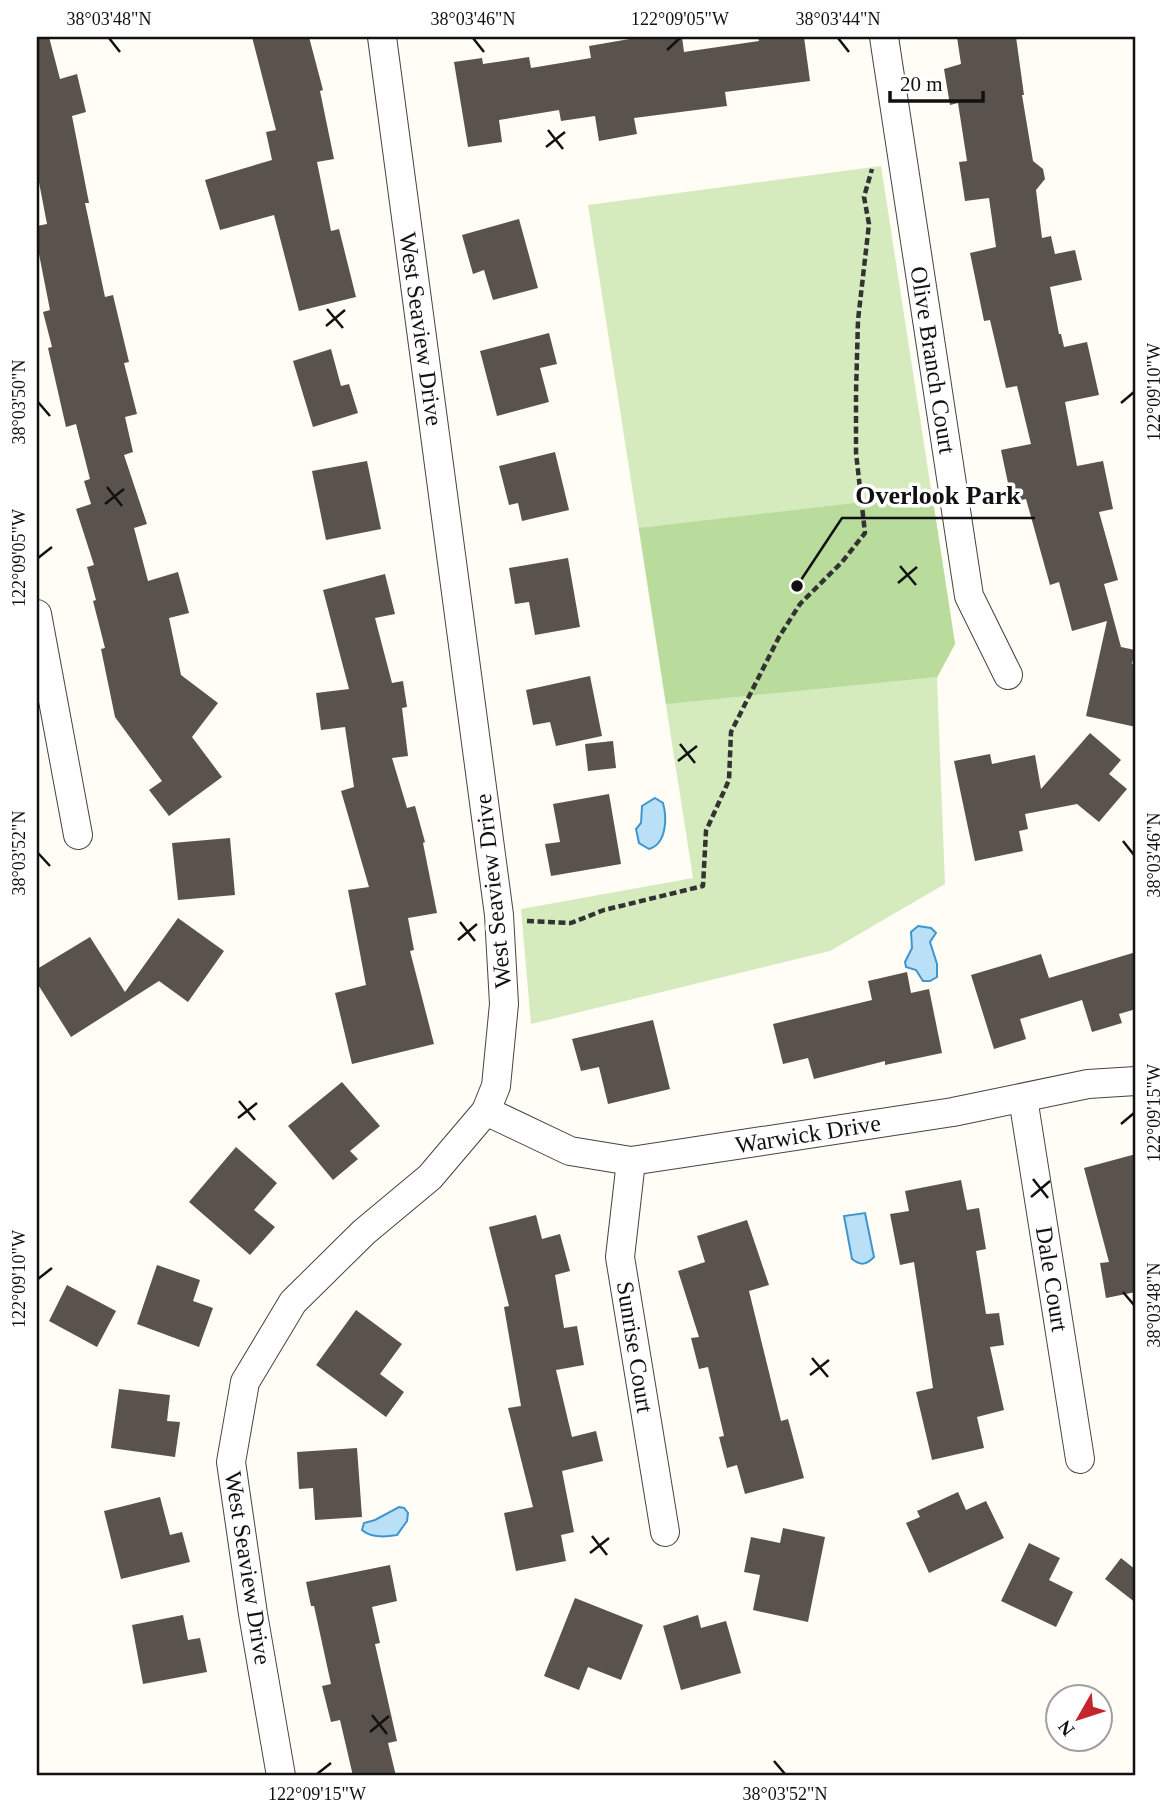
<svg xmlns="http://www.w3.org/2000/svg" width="1173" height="1813" font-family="Georgia,serif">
	<rect width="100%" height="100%" fill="#fffdf5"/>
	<!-- green -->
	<polygon fill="#d5ebbd" points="881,166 955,644 937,678 945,884 830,951 531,1024 521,909 693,878 588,205"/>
	<!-- forest -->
	<polygon fill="#b9dc9c" points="932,494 955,644 937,677 666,704 639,528"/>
	<!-- water -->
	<g fill="#b9e0f7" stroke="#3f96cf" stroke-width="2">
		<path d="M655,798L663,803C667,817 667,844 649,849L639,843L636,829L641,823L642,806Z"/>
		<polygon points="918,926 931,928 936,933 930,942 937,964 937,977 930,981 923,981 916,970 906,967 905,962 912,948 911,932"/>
		<path d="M865,1213L874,1257C866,1265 861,1266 852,1259L844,1216Z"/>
		<path d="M399,1507L404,1508L408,1513L407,1521L397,1535C386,1537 371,1538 362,1530L364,1523L375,1520Z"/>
	</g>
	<!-- building -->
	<g fill="#5a524d">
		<polygon points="37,37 49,37 60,79 77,74 86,112 72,116 89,203 85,203 105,297 113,295 129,362 124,363 137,414 125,417 133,452 124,455 147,524 134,528 148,581 178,572 189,613 169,618 181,675 218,703 192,737 222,777 169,816 149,790 162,781 115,717 101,649 105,648 93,601 96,600 87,567 94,565 76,509 91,504 84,481 90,479 76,424 66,427 48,348 52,347 43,312 50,310 37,244 37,226 47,224 37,172"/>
		<polygon points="252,37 309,37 323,90 320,91 334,159 317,162 331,231 339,229 356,297 299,311 274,215 220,230 205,180 272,160 266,132 276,130"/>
		<polygon points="641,37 682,37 684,52 759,41 758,37 804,37 810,81 725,92 727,106 634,118 637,134 599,141 595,116 561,121 559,110 499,120 502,142 468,147 454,62 482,58 483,64 529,57 531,68 591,58 589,46"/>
		<polygon points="957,37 1016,37 1024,95 1022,95 1033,161 1043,169 1045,179 1036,190 1042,238 1051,236 1055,254 1075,250 1082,280 1050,287 1059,334 1061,334 1064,347 1087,342 1099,395 1065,402 1077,466 1103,461 1113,509 1099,512 1118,580 1104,584 1121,647 1135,650 1132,664 1136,665 1136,727 1086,716 1107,621 1072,631 1059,582 1050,585 1026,499 1012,502 1001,450 1031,444 1017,386 1006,388 990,320 984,321 970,253 996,247 989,198 965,201 959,162 967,161 958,103 950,105 944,69 961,64"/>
		<polygon points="519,219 538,288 493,300 484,270 473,274 462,235"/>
		<polygon points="549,333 557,364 540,368 549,402 497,416 480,351"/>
		<polygon points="331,349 341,386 349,384 358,413 313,427 293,361"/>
		<polygon points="555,452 569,510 522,521 518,503 509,505 499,466"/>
		<polygon points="367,461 381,529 326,540 312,471"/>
		<polygon points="568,558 580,627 535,635 529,602 515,604 509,568"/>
		<polygon points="385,574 395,614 375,618 392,683 403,681 407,707 402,708 408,756 392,758 407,808 415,806 425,842 423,843 437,913 408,918 414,950 410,951 434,1044 352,1064 335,993 366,985 348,890 369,887 341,791 354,787 345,727 321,730 316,693 349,689 323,590"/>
		<polygon points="590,676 602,736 556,746 550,722 533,725 526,690"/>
		<polygon points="1090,733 1121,760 1109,774 1127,789 1099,822 1077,804 1025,814 1028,829 1019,831 1023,851 975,861 954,761 990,754 992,764 1035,755 1041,789"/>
		<polygon points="613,741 616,768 588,771 585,744"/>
		<polygon points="609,794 621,864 551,876 545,844 560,842 553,804"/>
		<polygon points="230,838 235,895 178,900 172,843"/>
		<polygon points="178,918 224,951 188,1002 159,981 71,1037 37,983 37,969 90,937 125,992"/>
		<polygon points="1136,952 1136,1009 1119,1014 1122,1023 1092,1032 1082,1000 1020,1019 1026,1039 994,1049 971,975 1041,954 1049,978"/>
		<polygon points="907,972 911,993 929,989 942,1053 885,1065 885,1061 814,1079 808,1058 783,1064 773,1024 872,1000 868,981"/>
		<polygon points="653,1020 670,1089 608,1104 599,1067 581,1071 572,1039"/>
		<polygon points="342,1082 380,1126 350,1151 358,1159 333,1180 288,1126"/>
		<polygon points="236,1147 277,1183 254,1210 275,1227 250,1255 189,1202"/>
		<polygon points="1136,1154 1136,1292 1106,1298 1100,1263 1109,1262 1084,1168"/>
		<polygon points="961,1180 967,1210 979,1208 986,1249 976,1251 986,1314 999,1313 1004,1345 990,1347 1004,1410 977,1417 984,1448 932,1460 916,1392 933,1388 914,1262 900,1265 890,1214 909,1211 905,1191"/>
		<polygon points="536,1215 542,1239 560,1234 570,1271 555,1275 564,1328 577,1326 584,1365 556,1370 572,1437 596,1431 603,1461 562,1471 574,1532 561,1535 566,1561 516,1571 504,1513 533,1507 508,1408 521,1406 504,1307 509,1306 489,1227"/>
		<polygon points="747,1220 769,1285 749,1291 781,1421 788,1419 804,1478 745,1494 737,1465 727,1468 719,1437 724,1436 708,1367 699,1369 691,1338 699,1337 678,1271 705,1262 697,1236"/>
		<polygon points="157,1265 200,1280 193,1301 213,1308 199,1347 137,1324"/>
		<polygon points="67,1285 116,1311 97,1347 49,1321"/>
		<polygon points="356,1310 402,1344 380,1374 404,1392 386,1417 316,1365"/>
		<polygon points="119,1389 170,1395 167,1421 180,1422 175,1457 111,1448"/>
		<polygon points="357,1448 362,1517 315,1520 313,1488 299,1489 297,1452"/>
		<polygon points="958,1492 966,1510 986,1501 1004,1538 929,1573 906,1523 920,1517 917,1511"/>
		<polygon points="160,1497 170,1535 182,1532 190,1562 121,1579 104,1511"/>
		<polygon points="783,1528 825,1537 808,1622 753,1610 760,1575 744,1572 751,1537 780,1543"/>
		<polygon points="1029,1543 1060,1558 1049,1580 1073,1592 1056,1627 1001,1601"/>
		<polygon points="1121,1558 1136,1570 1136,1603 1105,1579"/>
		<polygon points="390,1565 397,1601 372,1607 380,1643 375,1644 397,1741 388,1743 396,1776 353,1776 340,1720 331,1722 322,1686 331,1684 314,1606 311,1606 306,1582"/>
		<polygon points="575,1598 643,1625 621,1680 588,1667 579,1690 544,1676"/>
		<polygon points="183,1615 188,1640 200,1638 207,1672 143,1684 132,1625"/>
		<polygon points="698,1615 701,1628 726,1621 741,1673 681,1690 663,1626"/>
	</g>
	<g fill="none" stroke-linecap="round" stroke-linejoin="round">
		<defs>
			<g id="street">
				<polyline points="884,37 969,596 1008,675"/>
				<polyline points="37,614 78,835"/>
				<polyline points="1023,1098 1080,1459"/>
				<polyline points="486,1111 570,1151 631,1161 953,1112 1088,1084 1136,1081"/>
				<polyline points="631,1161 620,1257 665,1532"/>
				<polyline points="281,1776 253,1614 231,1462 245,1382 293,1302 364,1232 430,1177 486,1111 496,1086 504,1004 499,915 382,37"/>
			</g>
		</defs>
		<!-- street casing -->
		<use href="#street" stroke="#444" stroke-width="30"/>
		<!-- path -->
		<polyline stroke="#333" stroke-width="4.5" stroke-dasharray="7 3.5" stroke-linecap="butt" points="527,921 571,923 604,910 703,886 706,831 729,780 731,732 779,637 800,604 842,562 865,533 856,453 856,393 858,320 869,224 864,197 872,169"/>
		<!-- street -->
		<use href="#street" stroke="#fff" stroke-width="28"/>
	</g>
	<!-- ticks -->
	<path fill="none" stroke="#111" stroke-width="2.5" d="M109,38L120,52M473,38L484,52M838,38L849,52M667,50L680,38M548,130L563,149M546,147L565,132M327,309L343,328M326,326L345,310M38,402L50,416M1121,403L1134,392M107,487L122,506M105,504L124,489M38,558L52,547M900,566L916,585M898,583L917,567M680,744L695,763M678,761L697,746M1123,841L1134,855M38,853L50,866M460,922L475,941M458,940L477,924M239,1101L255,1120M238,1118L257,1103M1121,1124L1134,1113M1033,1179L1048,1198M1031,1197L1050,1181M38,1279L52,1268M1123,1292L1134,1305M812,1358L828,1377M810,1375L829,1360M592,1536L607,1555M590,1553L609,1538M372,1715L387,1734M370,1732L389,1716M774,1761L785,1774M317,1774L331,1763"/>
	<g text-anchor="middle" stroke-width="7" stroke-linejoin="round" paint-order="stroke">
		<!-- street labels -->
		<g font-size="24" fill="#111" stroke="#fff">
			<text transform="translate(421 329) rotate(82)" y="8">West Seaview Drive</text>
			<text transform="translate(933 360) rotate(81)" y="8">Olive Branch Court</text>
			<text transform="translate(493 891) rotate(-96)" y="8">West Seaview Drive</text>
			<text transform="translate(808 1134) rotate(-9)" y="8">Warwick Drive</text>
			<text transform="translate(1052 1279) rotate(81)" y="8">Dale Court</text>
			<text transform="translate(635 1347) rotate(81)" y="8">Sunrise Court</text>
			<text transform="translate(248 1568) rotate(81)" y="8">West Seaview Drive</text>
		</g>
	</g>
	<!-- callouts -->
	<path fill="none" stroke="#111" stroke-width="2.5" d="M797 586L842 518H1035"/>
	<circle fill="#111" stroke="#fff" stroke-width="2.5" cx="797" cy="586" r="7"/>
	<g font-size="26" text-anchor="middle" font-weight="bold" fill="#111" stroke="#fff" stroke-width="7" stroke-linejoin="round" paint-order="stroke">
		<text x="938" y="504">Overlook Park</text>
	</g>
	<!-- border -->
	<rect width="1173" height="1813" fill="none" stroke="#ffffff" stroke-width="77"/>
	<!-- north arrow -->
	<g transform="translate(1079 1718) rotate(231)"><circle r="33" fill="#ffffff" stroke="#a0a0a0" stroke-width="2"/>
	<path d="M0-5L12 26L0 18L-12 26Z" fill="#c4262e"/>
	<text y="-10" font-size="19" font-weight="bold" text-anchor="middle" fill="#111111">N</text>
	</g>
	<!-- scale -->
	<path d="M890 91v10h93v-10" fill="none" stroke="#111111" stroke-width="3.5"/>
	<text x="900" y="91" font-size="21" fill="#111111" stroke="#ffffff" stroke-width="5" paint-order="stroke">20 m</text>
	<rect x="38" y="38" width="1096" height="1736" fill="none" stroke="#111" stroke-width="2.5"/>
	<g font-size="18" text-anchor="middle" fill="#111">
		<text x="109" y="25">38°03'48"N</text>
		<text x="473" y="25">38°03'46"N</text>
		<text x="680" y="25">122°09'05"W</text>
		<text x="838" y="25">38°03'44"N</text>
		<text transform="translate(1154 392) rotate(-90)" y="6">122°09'10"W</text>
		<text transform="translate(19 402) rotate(-90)" y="6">38°03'50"N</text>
		<text transform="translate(19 558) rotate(-90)" y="6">122°09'05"W</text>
		<text transform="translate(19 853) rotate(-90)" y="6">38°03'52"N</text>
		<text transform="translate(1154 855) rotate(-90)" y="6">38°03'46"N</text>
		<text transform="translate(1154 1113) rotate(-90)" y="6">122°09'15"W</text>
		<text transform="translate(19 1279) rotate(-90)" y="6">122°09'10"W</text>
		<text transform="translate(1154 1305) rotate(-90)" y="6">38°03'48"N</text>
		<text x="317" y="1800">122°09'15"W</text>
		<text x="785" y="1800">38°03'52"N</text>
	</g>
</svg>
